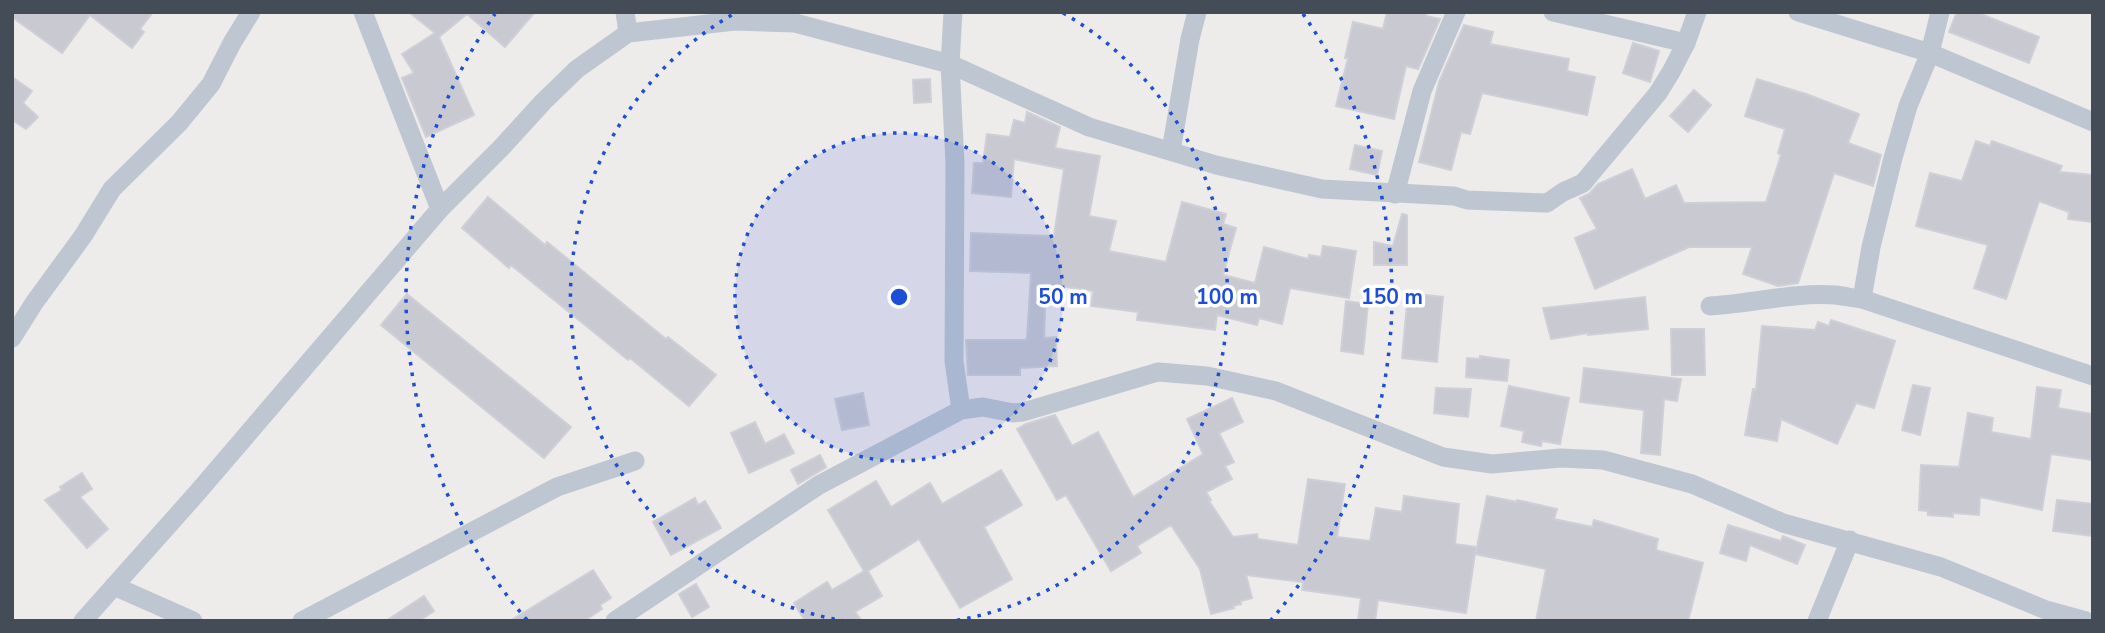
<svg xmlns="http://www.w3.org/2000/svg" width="2105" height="633" font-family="'Nunito Sans',sans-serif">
	<rect width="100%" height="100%" fill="#eeebeb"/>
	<!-- building -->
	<g fill="#c8c9d1" stroke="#cfd0d7" stroke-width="2">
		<polygon points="12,12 153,12 140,29 144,32 132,48 90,15 62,53 12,17"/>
		<polygon points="409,12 535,12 505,47 467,14 439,37 474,115 426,137 402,78 414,73 402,54 435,33"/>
		<polygon points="1387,12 1427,12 1426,16 1440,19 1418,69 1406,66 1394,119 1336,106 1348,58 1345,58 1353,22 1383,29"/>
		<polygon points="1957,12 1976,12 2039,37 2029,63 1949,32"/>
		<polygon points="1464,25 1493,32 1490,44 1569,59 1567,71 1595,77 1587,115 1482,93 1470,134 1461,132 1451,170 1419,162 1439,82"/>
		<polygon points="1633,43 1659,51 1650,82 1623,73"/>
		<polygon points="12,77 32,91 23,103 38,117 26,129 12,120"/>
		<polygon points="930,79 931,102 914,103 913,80"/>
		<polygon points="1757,79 1806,94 1859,114 1848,143 1881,155 1873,186 1834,173 1798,283 1778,286 1743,274 1752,247 1689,247 1595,289 1575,238 1597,229 1580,198 1589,194 1598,184 1632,169 1645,199 1676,185 1684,203 1766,202 1781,155 1778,153 1785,129 1745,116"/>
		<polygon points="1694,90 1711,105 1688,132 1670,116"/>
		<polygon points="1027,112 1060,127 1055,148 1100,156 1089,216 1116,221 1109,251 1166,262 1182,202 1226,214 1223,224 1236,228 1223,275 1255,283 1264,247 1308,259 1309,255 1321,257 1323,246 1356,251 1349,298 1290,288 1282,324 1259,318 1257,325 1217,315 1215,330 1137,320 1138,312 1091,306 1093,291 1046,284 1044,338 1056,337 1057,366 1020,368 1020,375 968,375 966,340 1025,340 1027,338 1031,273 970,271 971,233 1054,236 1064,169 1014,159 1011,197 972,193 974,163 983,163 987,134 1010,137 1014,120 1025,123"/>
		<polygon points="1976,141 1990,146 1992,141 2062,166 2059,172 2093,175 2093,222 2068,219 2069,212 2039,201 2006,299 1974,288 1988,245 1916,226 1930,173 1962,181"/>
		<polygon points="1355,145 1382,151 1377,175 1350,169"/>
		<polygon points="488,197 545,245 547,242 666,339 668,337 716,375 689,406 630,358 628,360 511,265 509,268 462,228"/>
		<polygon points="1402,214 1407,215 1407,265 1374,265 1374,242 1393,246"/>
		<polygon points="1408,293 1443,297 1437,362 1402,358"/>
		<polygon points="407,294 571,427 544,458 381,325"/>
		<polygon points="1645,297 1648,329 1588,335 1588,333 1551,339 1543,308"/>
		<polygon points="1346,301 1368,304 1363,354 1341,351"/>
		<polygon points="1831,320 1895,341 1874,408 1856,403 1837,444 1781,419 1777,441 1745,435 1753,389 1756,389 1762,326 1815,330 1818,322 1829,326"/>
		<polygon points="1671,329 1704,329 1705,375 1672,375"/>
		<polygon points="1480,356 1509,360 1507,381 1466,377 1467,358 1480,359"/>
		<polygon points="1584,368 1681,379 1677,401 1664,399 1660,455 1641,453 1644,410 1580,402"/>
		<polygon points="1913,385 1930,388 1920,435 1902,430"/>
		<polygon points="1509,386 1569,398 1560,444 1542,441 1541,446 1522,442 1524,431 1501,426"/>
		<polygon points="2037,387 2061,390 2058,408 2093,414 2093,460 2051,454 2042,510 1980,497 1979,515 1953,513 1953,517 1928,515 1928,511 1919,510 1921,465 1959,467 1968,413 1993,418 1991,432 2031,439"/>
		<polygon points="1436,388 1471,389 1468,417 1434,413"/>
		<polygon points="863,393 869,425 842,430 835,399"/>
		<polygon points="1232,398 1243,422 1219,433 1234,462 1225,466 1232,479 1206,492 1211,500 1209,501 1233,537 1257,534 1258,539 1298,545 1308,479 1345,484 1337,537 1370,541 1376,508 1402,512 1404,496 1459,504 1455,544 1477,547 1476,552 1487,496 1517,502 1517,500 1557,509 1554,519 1592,527 1594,520 1658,539 1656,550 1703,563 1688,621 1536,621 1546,569 1475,554 1466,613 1378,600 1375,621 1358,621 1361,598 1302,590 1303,582 1246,575 1252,598 1241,601 1241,604 1233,606 1234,608 1211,614 1200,569 1171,525 1137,546 1141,553 1111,571 1066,495 1057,500 1017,429 1026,424 1055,415 1072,446 1098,432 1133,497 1203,454 1187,419"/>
		<polygon points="755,422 765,444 784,434 794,453 749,473 731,433"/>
		<polygon points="820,455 826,467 798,484 791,470"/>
		<polygon points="1001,470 1022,505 984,527 1012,579 960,608 919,539 868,571 882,596 855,612 862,621 805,621 794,603 827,582 832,590 864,571 828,510 876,481 891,507 930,483 942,504"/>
		<polygon points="82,473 92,489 80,497 108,529 87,548 45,500 62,490 60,487"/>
		<polygon points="695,498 698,505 705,501 721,528 671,555 653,522"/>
		<polygon points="2057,500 2093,504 2093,536 2053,531"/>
		<polygon points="1728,525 1781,541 1783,536 1805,545 1797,564 1750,545 1746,561 1720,553"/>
		<polygon points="593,570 611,598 600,605 602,609 584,621 510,621"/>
		<polygon points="696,584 709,607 692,617 679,594"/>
		<polygon points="424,596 434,611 419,621 386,621"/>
	</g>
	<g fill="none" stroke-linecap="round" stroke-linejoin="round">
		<!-- street -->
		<g stroke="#bec6d1" stroke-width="19">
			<polyline points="363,12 440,209"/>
			<polyline points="625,12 628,33"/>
			<polyline points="953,12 950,64 955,163 954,361 961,410"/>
			<polyline points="1553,12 1686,43"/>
			<polyline points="1798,12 1930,53 2093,122"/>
			<polyline points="1171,151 1190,39 1197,12"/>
			<polyline points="1395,194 1422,91 1456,12"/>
			<polyline points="1862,299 1871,247 1893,158 1908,106 1930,53 1940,12"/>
			<path d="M1710,306C1751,304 1793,292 1835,295C1844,296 1853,298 1862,299L2093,376"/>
			<polyline points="12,338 34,303 83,236 112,189 179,123 211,84 232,43 251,12"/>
			<polyline points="114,586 193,621"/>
			<polyline points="83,621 197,493 440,209 501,148 543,102 577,69 628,33 735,21 795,23 950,64 1089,127 1216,165 1322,189 1454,196 1467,200 1547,203 1563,192 1583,183 1658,93 1671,72 1686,43 1697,12"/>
			<polyline points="302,621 557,487 635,461"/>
			<polyline points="615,621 819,485 961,410 983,407 1013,413 1023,412 1158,372 1207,376 1276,391 1443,457 1492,464 1561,458 1603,460 1692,484 1783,523 1941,567 2046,610 2086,621"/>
			<polyline points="1817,621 1850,540"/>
		</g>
	</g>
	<!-- distance rings -->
	<circle cx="899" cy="297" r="164" fill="#1d4ed8" fill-opacity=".12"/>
	<g fill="none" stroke="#1d4ed8" stroke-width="3.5" stroke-dasharray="3.5 7">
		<circle cx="899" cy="297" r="164"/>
		<path d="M845 621A328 328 0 0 1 735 13M1063 13A328 328 0 0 1 953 621"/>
		<path d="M527 620A493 493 0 0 1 495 14M1303 14A493 493 0 0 1 1271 620"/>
	</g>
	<circle cx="899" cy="297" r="10" fill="#1d4ed8" stroke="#fff" stroke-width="3.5"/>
	<g font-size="21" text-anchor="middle" font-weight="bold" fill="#1d4ed8" stroke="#fff" stroke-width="7" stroke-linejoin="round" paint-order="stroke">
		<text x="1063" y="304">50 m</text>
		<text x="1227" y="304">100 m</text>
		<text x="1392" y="304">150 m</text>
	</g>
	<!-- border -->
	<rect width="2105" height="633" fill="none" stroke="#444c58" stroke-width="28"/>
</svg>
